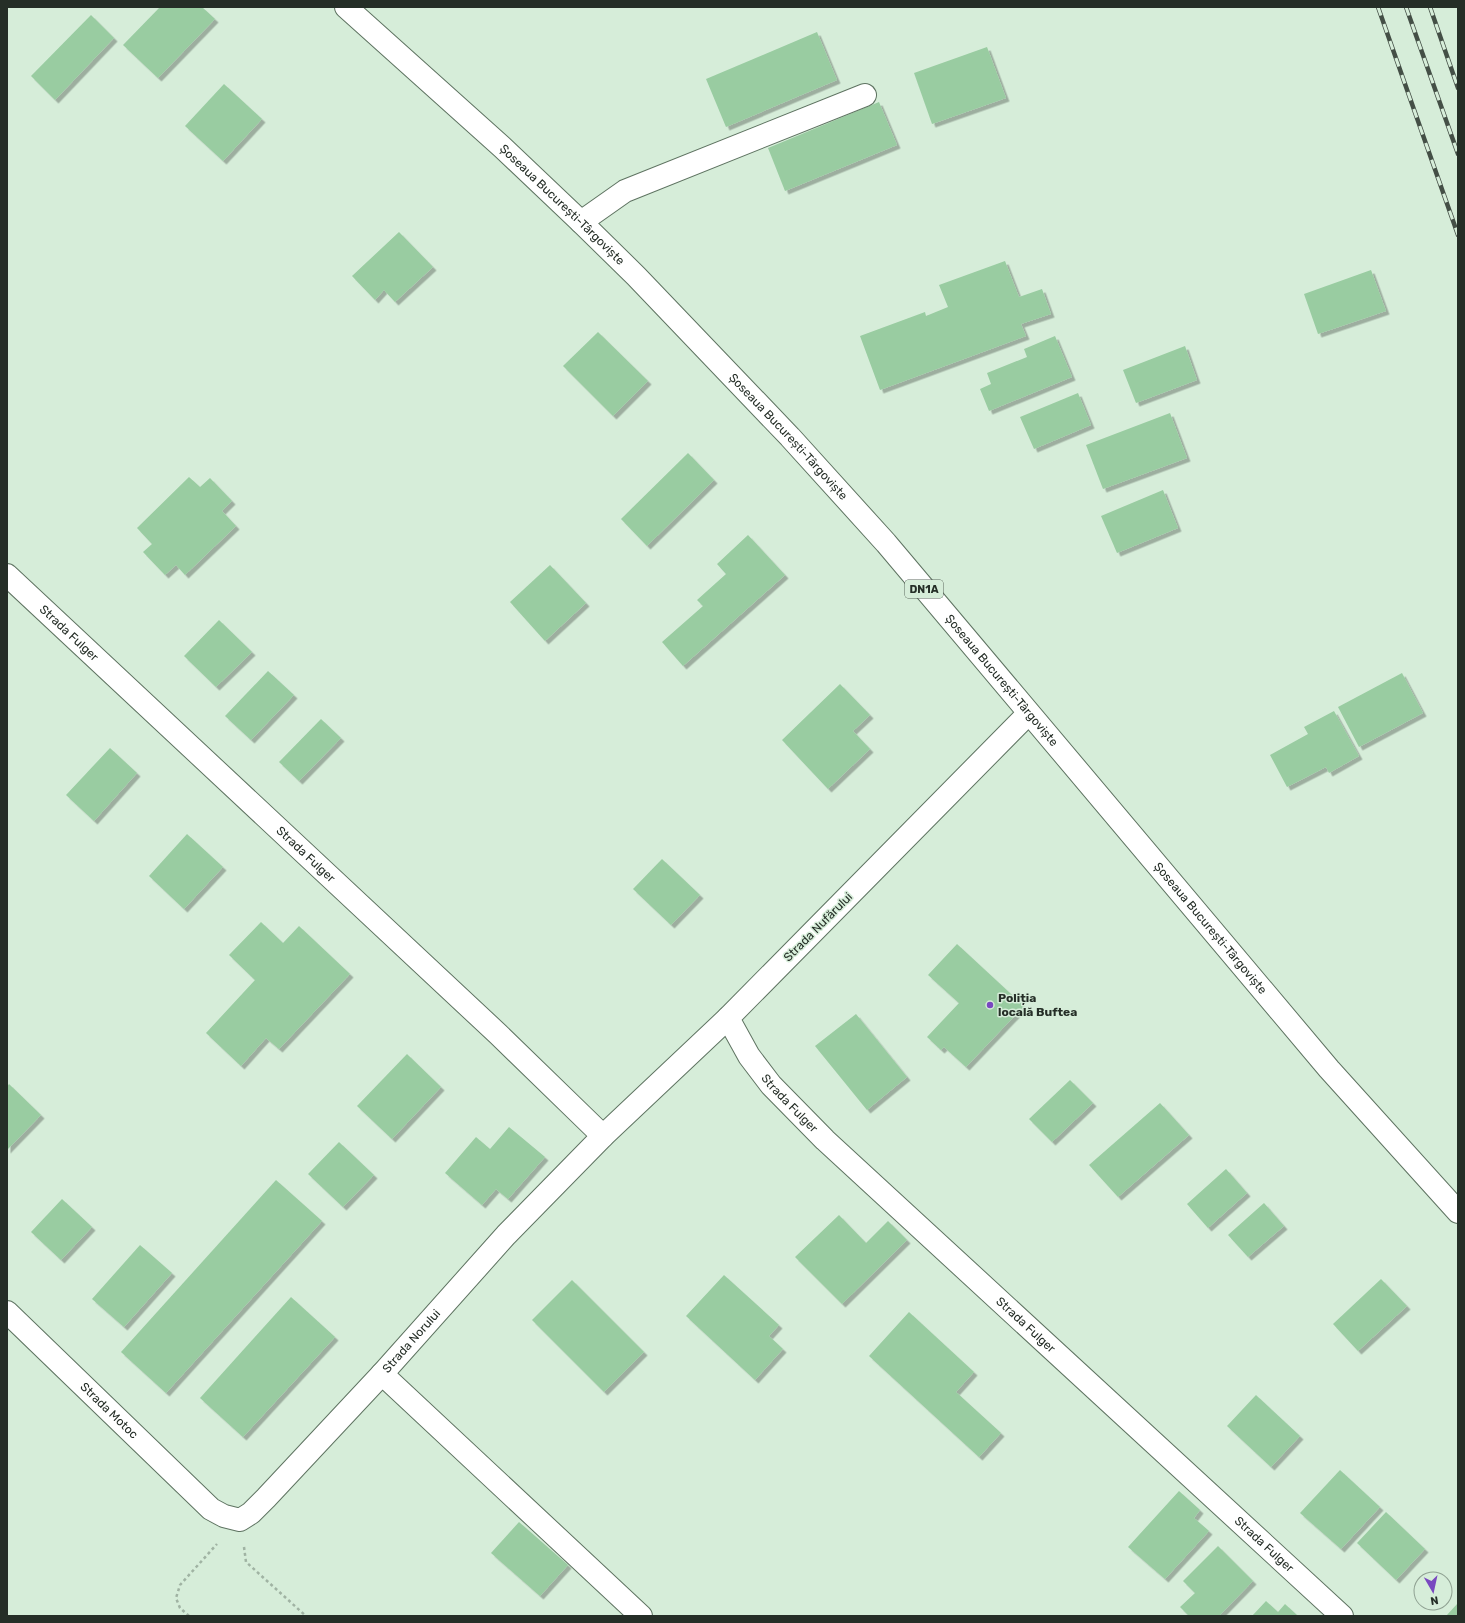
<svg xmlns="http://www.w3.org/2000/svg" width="1465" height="1623" font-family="Rubik,sans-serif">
	<defs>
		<filter id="shadow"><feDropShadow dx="3.5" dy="3.5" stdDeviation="0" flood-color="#0004"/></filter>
	</defs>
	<rect width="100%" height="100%" fill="#d6edd9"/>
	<!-- building -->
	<g fill="#99cca1" filter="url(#shadow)">
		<polygon points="160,7 202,7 215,19 158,78 123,45"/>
		<polygon points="91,15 114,38 55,100 31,76"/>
		<polygon points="817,32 837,80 726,127 706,79"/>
		<polygon points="987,47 1006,98 932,124 914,73"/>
		<polygon points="224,84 262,119 223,161 185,126"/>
		<polygon points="879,102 897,145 785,191 768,148"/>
		<polygon points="399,232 433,267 395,302 384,290 375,300 352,276"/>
		<polygon points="1005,261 1019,297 1042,289 1051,314 1021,324 1026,336 880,390 860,336 925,312 926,316 948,307 939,285"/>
		<polygon points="1371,270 1386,311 1318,334 1304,294"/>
		<polygon points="598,332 648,381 613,416 563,366"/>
		<polygon points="1055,336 1072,377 989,411 980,389 991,384 987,373 1027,357 1024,349"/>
		<polygon points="1185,346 1197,380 1136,403 1123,370"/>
		<polygon points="1078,393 1091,425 1034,449 1020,417"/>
		<polygon points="1170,413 1187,458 1103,489 1086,445"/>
		<polygon points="688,453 714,480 647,546 621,519"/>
		<polygon points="189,477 200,487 210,478 232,501 222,511 236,526 185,575 176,565 165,575 143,552 152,544 137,528"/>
		<polygon points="1163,490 1178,528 1117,553 1101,516"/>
		<polygon points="748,535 785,575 683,666 662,642 703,606 697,600 726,574 717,564"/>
		<polygon points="550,565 586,603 545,641 510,602"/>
		<polygon points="219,620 252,652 216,687 184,656"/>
		<polygon points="268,671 294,695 251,740 225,716"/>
		<polygon points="1402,673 1423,713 1359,747 1338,707"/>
		<polygon points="840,684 870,715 853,731 870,749 828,789 782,740"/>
		<polygon points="1334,711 1359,756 1329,773 1326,767 1287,787 1270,755 1308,734 1304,727"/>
		<polygon points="321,719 341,738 299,781 279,762"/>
		<polygon points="110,748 137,773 94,821 66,795"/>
		<polygon points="187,834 223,867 184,909 149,876"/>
		<polygon points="662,859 700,895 671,925 633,889"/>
		<polygon points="261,922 283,943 299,926 350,974 279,1049 266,1038 241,1066 206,1033 255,980 229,955"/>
		<polygon points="957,944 1024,1006 966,1067 944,1047 941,1050 927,1037 959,1003 928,975"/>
		<polygon points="856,1014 907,1077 867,1110 815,1046"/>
		<polygon points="407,1054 441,1087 392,1139 357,1106"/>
		<polygon points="1070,1080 1093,1103 1052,1142 1029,1119"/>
		<polygon points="9,1084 41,1115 7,1150 7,1087"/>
		<polygon points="1160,1103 1189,1135 1118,1197 1089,1165"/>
		<polygon points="509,1127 545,1157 508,1199 496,1189 482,1205 445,1173 476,1137 490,1149"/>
		<polygon points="339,1142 374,1175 343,1207 308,1174"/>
		<polygon points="1226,1169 1247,1193 1208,1228 1187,1204"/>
		<polygon points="276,1180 322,1221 166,1393 121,1352"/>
		<polygon points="62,1199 92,1227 61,1260 31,1232"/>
		<polygon points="1264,1203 1284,1226 1248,1257 1228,1235"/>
		<polygon points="839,1215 866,1243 888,1221 907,1240 842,1304 795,1257"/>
		<polygon points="140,1245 172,1273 124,1327 92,1299"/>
		<polygon points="724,1275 779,1325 769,1336 783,1349 755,1380 686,1316"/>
		<polygon points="1381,1279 1407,1306 1358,1351 1333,1324"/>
		<polygon points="572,1280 644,1352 604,1392 532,1320"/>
		<polygon points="291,1297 335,1337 243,1437 200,1398"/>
		<polygon points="909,1312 974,1372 956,1392 1001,1433 979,1457 869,1356"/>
		<polygon points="1256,1395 1300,1436 1271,1467 1227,1426"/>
		<polygon points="1340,1470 1380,1507 1341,1549 1300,1513"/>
		<polygon points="1179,1491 1200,1510 1194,1518 1209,1531 1165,1579 1128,1547"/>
		<polygon points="1386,1512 1425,1549 1396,1580 1357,1543"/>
		<polygon points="519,1522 568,1565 540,1596 491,1553"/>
		<polygon points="1218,1546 1253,1581 1219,1616 1189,1616 1180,1607 1195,1593 1183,1581"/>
		<polygon points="1266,1601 1278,1612 1285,1604 1298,1616 1252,1616"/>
		<polygon points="1458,1603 1458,1616 1446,1616"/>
	</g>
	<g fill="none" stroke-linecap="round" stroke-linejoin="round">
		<defs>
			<g id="street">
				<polyline points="581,222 625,191 865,95"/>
				<path id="s1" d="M7,575L498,1034L603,1136"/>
				<path id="s2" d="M7,1312L211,1509L224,1516L240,1520L251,1513L266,1498L382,1374L506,1235L603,1136L728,1018"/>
				<polyline points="382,1374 641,1616"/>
			</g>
			<g id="secondary">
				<path id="s3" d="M1028,714L728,1018L749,1056L771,1085L825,1140L1342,1616"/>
			</g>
			<g id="primary">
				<path id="s4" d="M346,7L502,147L581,222L636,276L790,437L886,543L1329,1069L1458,1212"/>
			</g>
		</defs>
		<!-- street casing -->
		<use href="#street" stroke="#5e7361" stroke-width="24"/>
		<!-- secondary casing -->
		<use href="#secondary" stroke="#5e7361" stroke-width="24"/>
		<!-- primary casing -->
		<use href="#primary" stroke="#5e7361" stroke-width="24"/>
		<!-- path -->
		<g stroke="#a0b3a3" stroke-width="2.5" stroke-dasharray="3 3" stroke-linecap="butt">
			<polyline points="244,1547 246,1562 306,1616"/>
			<polyline points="189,1616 180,1608 176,1598 180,1585 217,1544"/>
		</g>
		<!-- street -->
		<use href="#street" stroke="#fff" stroke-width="22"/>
		<!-- secondary -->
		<use href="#secondary" stroke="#fff" stroke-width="22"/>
		<!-- primary -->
		<use href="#primary" stroke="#fff" stroke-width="22"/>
		<defs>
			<g id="rail">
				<polyline points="1378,7 1458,235"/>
				<polyline points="1406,7 1458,154"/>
				<polyline points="1430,7 1458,88"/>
			</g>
		</defs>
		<!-- rail casing -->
		<use href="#rail" stroke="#444f46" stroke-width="4.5"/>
		<!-- rail -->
		<use href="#rail" stroke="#d6edd9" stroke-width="3" stroke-dasharray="9" stroke-linecap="butt"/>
	</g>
	<!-- markers -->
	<circle fill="#7948c0" stroke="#d6edd9" stroke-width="1.5" cx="990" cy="1005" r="4"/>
	<g text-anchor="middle" stroke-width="3" stroke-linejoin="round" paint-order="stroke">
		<!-- shield labels -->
		<rect fill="#d6edd9" stroke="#5a675c" stroke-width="1" x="905" y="580" width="38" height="18" rx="3"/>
		<g font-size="11" font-weight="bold" fill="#252e27">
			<text x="924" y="593">DN1A</text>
		</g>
		<!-- street labels -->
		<g font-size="12" fill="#252e27" stroke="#d6edd9">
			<text dy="4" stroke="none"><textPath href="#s4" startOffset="293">Șoseaua București-Târgoviște</textPath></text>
			<text dy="4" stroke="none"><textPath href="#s4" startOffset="617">Șoseaua București-Târgoviște</textPath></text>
			<text dy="4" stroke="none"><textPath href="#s1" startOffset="85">Strada Fulger</textPath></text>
			<text dy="4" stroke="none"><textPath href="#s4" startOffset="941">Șoseaua București-Târgoviște</textPath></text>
			<text dy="4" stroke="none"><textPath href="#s1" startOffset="409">Strada Fulger</textPath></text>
			<text transform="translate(818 927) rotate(-45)" y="4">Strada Nufărului</text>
			<text dy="4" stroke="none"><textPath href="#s4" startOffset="1265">Șoseaua București-Târgoviște</textPath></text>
			<text dy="4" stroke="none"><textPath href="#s3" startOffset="533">Strada Fulger</textPath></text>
			<text dy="4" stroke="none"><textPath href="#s3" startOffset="857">Strada Fulger</textPath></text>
			<text dy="4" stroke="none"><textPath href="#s2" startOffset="563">Strada Norului</textPath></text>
			<text dy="4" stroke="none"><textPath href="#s2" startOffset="142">Strada Motoc</textPath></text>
			<text dy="4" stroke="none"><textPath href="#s3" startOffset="1181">Strada Fulger</textPath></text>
		</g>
		<!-- poi labels -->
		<g font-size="12" font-weight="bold" fill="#252e27" stroke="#d6edd9" text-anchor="start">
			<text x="998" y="1002">Poliția<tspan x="998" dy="14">locală Buftea</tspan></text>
		</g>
	</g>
	<!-- border -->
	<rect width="1465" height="1623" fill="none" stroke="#252e27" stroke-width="16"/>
	<!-- north arrow -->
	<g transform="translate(1433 1591) rotate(171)"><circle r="19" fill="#d6edd9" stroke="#8fa192"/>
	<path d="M0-3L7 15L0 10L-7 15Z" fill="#7948c0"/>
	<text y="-6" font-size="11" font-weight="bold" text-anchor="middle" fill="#252e27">N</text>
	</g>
</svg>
